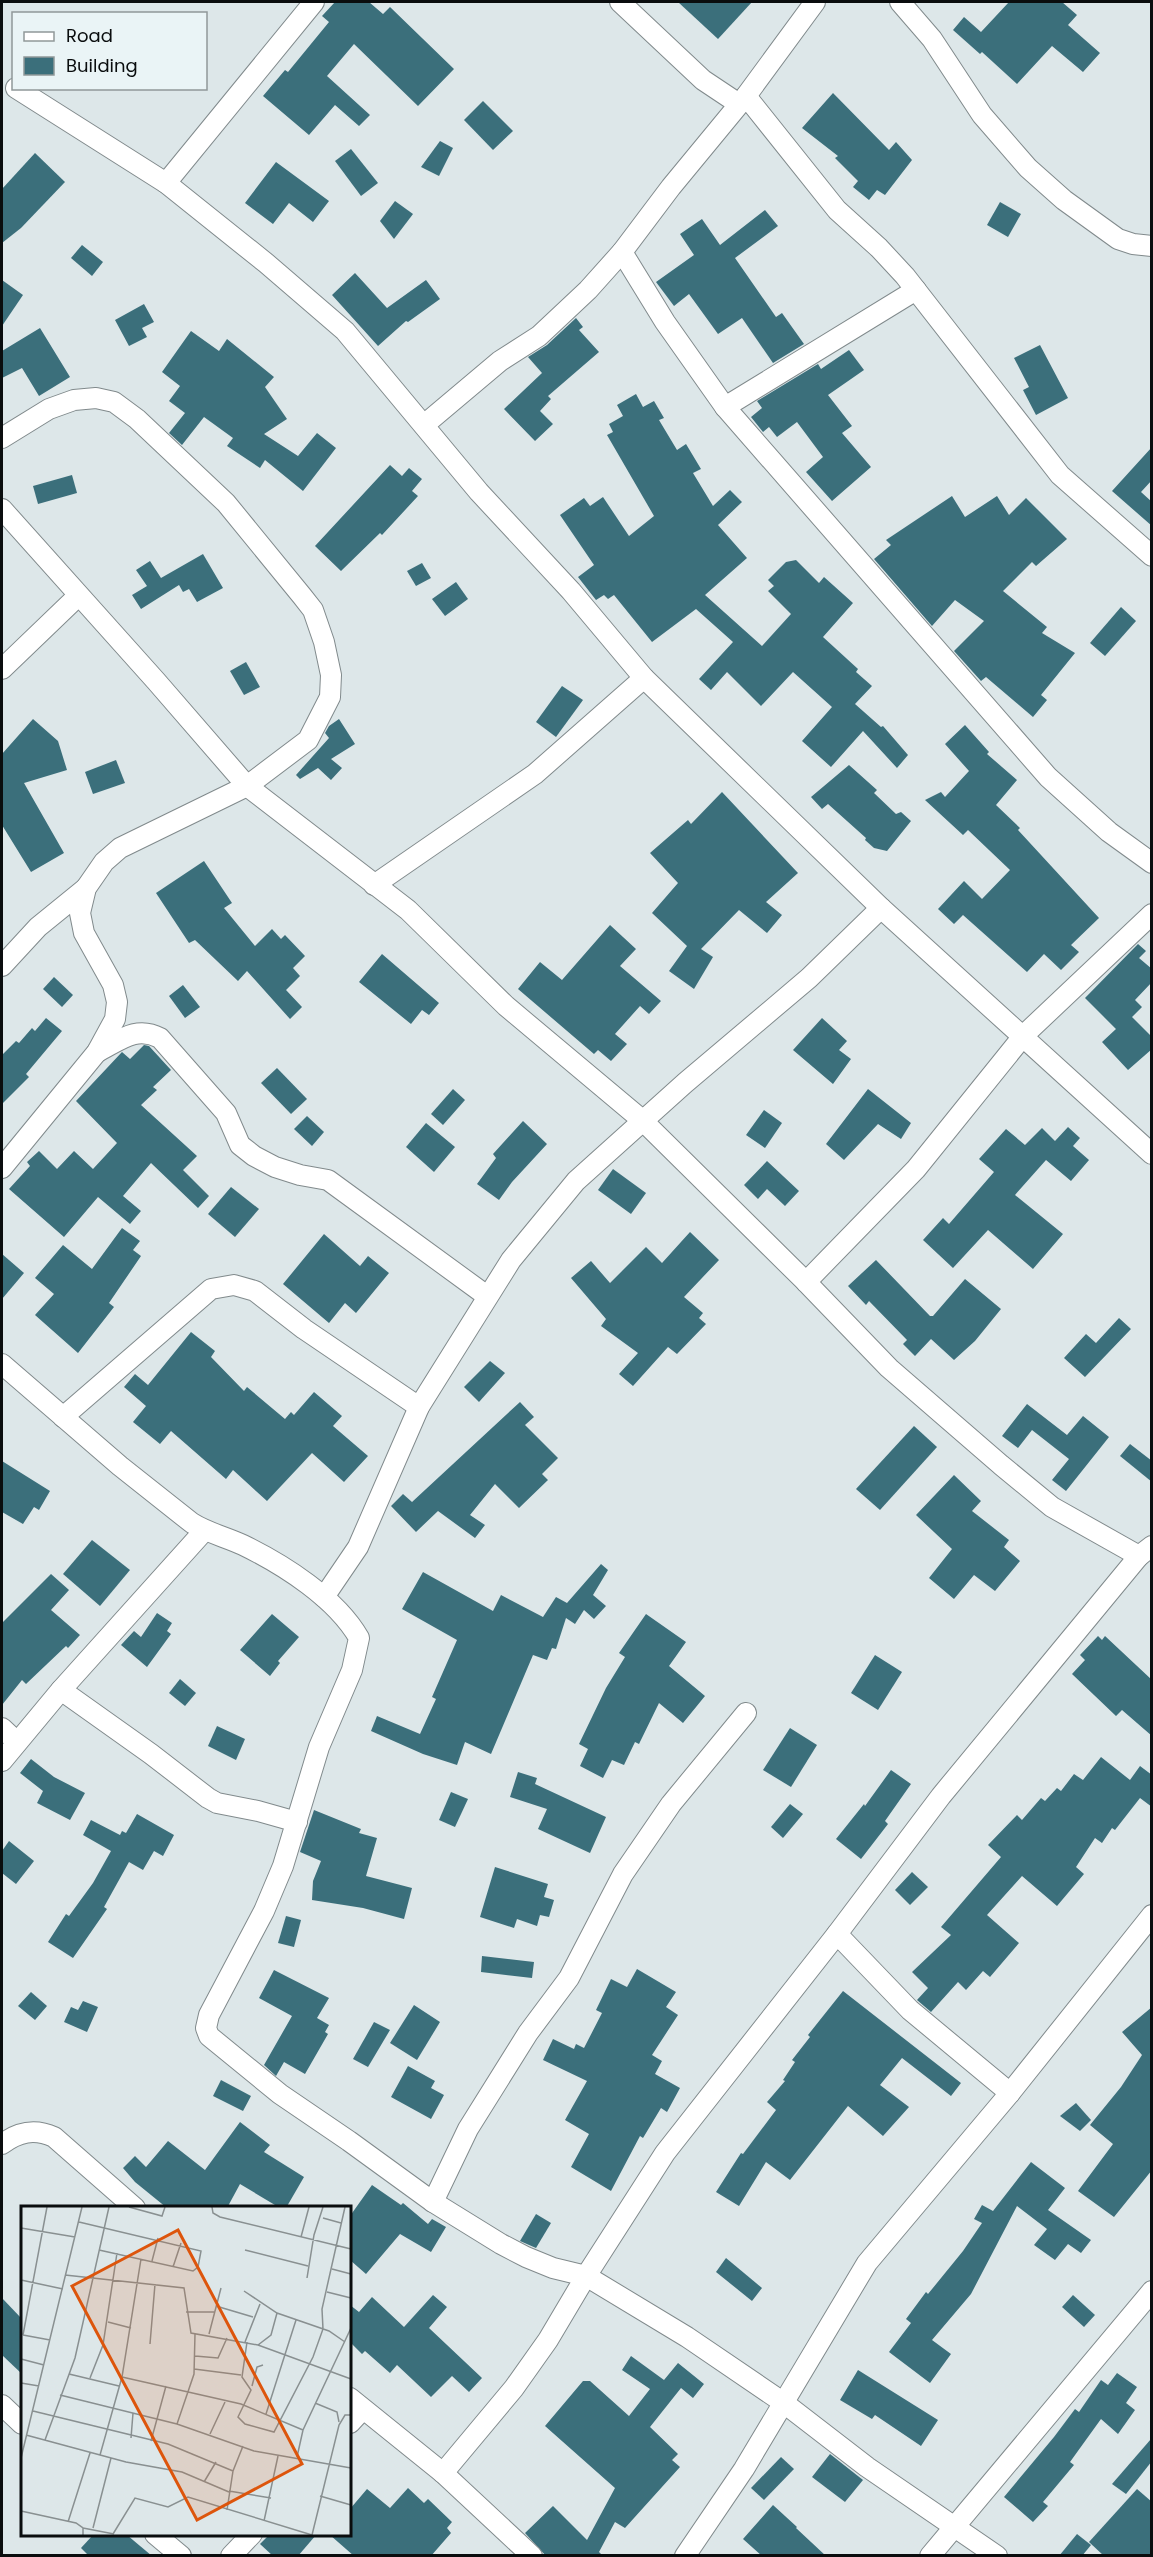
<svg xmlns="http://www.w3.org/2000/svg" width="1153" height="2557" font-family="Poppins,sans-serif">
	<rect width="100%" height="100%" fill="#dde7e9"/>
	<!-- building -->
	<g fill="#3b6f7b">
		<polygon points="335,2 369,2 383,14 390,7 454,69 418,106 354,44 327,76 370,115 359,126 335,105 309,135 263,96 285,70 288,72 329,22 322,16"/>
		<polygon points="678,2 752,2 718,39"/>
		<polygon points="1009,2 1062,2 1077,15 1068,25 1100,53 1083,72 1052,46 1017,84 982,52 980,54 953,30 964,17 981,32"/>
		<polygon points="833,93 889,150 896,142 912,160 885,195 877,190 869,200 853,187 858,181 835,158 838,156 802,128"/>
		<polygon points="483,101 513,131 493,150 464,120"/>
		<polygon points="440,141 453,148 439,176 421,167"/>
		<polygon points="351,149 378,183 361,196 335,161"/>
		<polygon points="35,153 65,182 21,228 2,243 2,189"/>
		<polygon points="276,162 329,201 313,222 289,203 273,224 245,203"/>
		<polygon points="395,201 413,214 394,239 380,221"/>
		<polygon points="1000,202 1021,214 1008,237 987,225"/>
		<polygon points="765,210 778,226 735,258 776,317 782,313 804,344 773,363 742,318 718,334 689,294 674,306 656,282 694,255 680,234 702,219 720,245"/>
		<polygon points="82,245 103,262 92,276 71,258"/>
		<polygon points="355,273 387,308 426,280 440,299 408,322 406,321 378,346 332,295"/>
		<polygon points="2,280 23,295 2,326"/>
		<polygon points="144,304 154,322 142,328 147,337 129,346 115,320"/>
		<polygon points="576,318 583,327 579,330 599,352 548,396 551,399 540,411 553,424 535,441 504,409 542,373 528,357 547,345"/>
		<polygon points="40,328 70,377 39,396 22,368 2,378 2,351"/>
		<polygon points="191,331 219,351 227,339 274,377 265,387 287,419 264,434 298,456 317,433 336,448 303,491 265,460 260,468 227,446 233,438 204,417 182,445 169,433 185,413 169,401 180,386 162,372"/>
		<polygon points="1040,345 1068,398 1036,415 1023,390 1029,387 1014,358"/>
		<polygon points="849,350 864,370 828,395 852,426 842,433 871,467 832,501 806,472 823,457 797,422 777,437 769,427 763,432 751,417 762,408 757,401 818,364 821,369"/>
		<polygon points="636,394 643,407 654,401 664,418 659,420 677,450 686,444 701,469 693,473 713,506 730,490 742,502 718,525 747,558 705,595 762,646 791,614 768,591 774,586 768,580 786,562 796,560 819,583 824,577 853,603 823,637 858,669 856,672 872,686 855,704 881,727 883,726 908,755 897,768 863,731 831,767 802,741 832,707 793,672 761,706 727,672 711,690 699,679 733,642 696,609 652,642 614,595 608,599 604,595 596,600 578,577 594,565 560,515 584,498 590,506 603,497 629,536 654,516 607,435 613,432 609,424 623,416 617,405"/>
		<polygon points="1152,447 1152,480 1141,492 1152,502 1152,526 1112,491"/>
		<polygon points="390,465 402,476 409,468 422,479 412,491 418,496 382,535 380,533 341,571 315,546"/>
		<polygon points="72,475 77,493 38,504 33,486"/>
		<polygon points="952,496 965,517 997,496 1009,515 1026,498 1067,539 1036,566 1032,562 1003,591 1047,627 1042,633 1075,653 1041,695 1047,700 1033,717 986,677 981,681 954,651 984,621 955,600 932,626 874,559 891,545 886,540"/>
		<polygon points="203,554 223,588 197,602 189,589 183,592 179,585 141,609 132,595 147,586 136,570 150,561 161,578"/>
		<polygon points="422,563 431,578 416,586 407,571"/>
		<polygon points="456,582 468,599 445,616 432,599"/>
		<polygon points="1121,607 1136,621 1105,656 1090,643"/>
		<polygon points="246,662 260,687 244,695 230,671"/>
		<polygon points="562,686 583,700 556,737 536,722"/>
		<polygon points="33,719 58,741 67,770 24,783 64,853 31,872 2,825 2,754"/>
		<polygon points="339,719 355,744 331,759 342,768 331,780 318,768 300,779 296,775 329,738 325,733 329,726"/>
		<polygon points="965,725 989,752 987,754 1017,780 996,805 1020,828 1018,830 1099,918 1071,945 1079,952 1061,970 1044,954 1027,972 963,915 954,924 938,909 964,881 982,899 1010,870 968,830 963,835 925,800 941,792 945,797 969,771 945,744"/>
		<polygon points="116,760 125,783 93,794 85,772"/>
		<polygon points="849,765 877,790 874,793 896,814 901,812 911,821 887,851 874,848 865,840 866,838 828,804 822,809 811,797"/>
		<polygon points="722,792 798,873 766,902 782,915 767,933 739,910 701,949 713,957 694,989 669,971 687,946 652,913 678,883 650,853 688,820 691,824"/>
		<polygon points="204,861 232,903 224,908 255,946 272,929 281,939 285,935 305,956 293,968 300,976 286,990 302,1007 290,1019 247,971 238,981 195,940 189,943 156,893"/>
		<polygon points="610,925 636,949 620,966 661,1001 649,1014 640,1006 615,1034 627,1044 611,1061 598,1050 594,1054 518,989 540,962 562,980"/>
		<polygon points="1138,944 1146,951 1139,958 1152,969 1152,982 1135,1000 1142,1007 1132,1017 1152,1037 1152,1049 1128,1070 1102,1042 1116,1029 1085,998"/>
		<polygon points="382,954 439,1003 429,1015 422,1010 411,1024 359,982"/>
		<polygon points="54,977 73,995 62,1007 43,989"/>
		<polygon points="183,985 200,1007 185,1018 169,996"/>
		<polygon points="46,1018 62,1031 26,1074 29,1077 2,1104 2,1055 16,1041 19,1043 32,1028 35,1031"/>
		<polygon points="822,1018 847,1041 839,1050 851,1059 833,1084 793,1050"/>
		<polygon points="144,1045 149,1046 171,1070 153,1087 157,1090 141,1105 197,1156 183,1170 209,1196 198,1208 151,1163 123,1196 141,1211 130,1224 98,1197 64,1237 9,1189 30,1166 27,1162 39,1151 57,1169 74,1151 93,1169 117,1143 76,1101 122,1052 130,1059"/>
		<polygon points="277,1068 307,1099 291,1114 261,1083"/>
		<polygon points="453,1089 465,1100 443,1125 431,1114"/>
		<polygon points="868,1089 911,1123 901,1139 878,1124 844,1160 826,1144"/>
		<polygon points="764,1110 782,1123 765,1148 746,1135"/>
		<polygon points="307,1116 324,1132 312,1146 294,1129"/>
		<polygon points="523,1121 547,1144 512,1182 499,1200 477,1184 496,1158 493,1154"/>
		<polygon points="426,1123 455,1147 434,1172 406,1147"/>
		<polygon points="1068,1127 1080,1138 1073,1146 1089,1160 1071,1181 1046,1160 1015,1195 1063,1234 1033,1269 988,1230 953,1268 923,1240 943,1218 949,1224 994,1172 979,1159 1006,1129 1025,1145 1042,1128 1055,1141"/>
		<polygon points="767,1161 799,1191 785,1206 767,1189 758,1199 744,1185"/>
		<polygon points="613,1169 646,1193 631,1214 598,1190"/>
		<polygon points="231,1187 259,1209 235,1237 208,1214"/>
		<polygon points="122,1228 140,1241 133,1250 141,1256 109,1303 114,1307 78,1353 35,1315 54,1294 35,1278 63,1245 92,1269"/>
		<polygon points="690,1232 719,1260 684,1297 703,1313 699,1318 706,1324 677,1354 668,1347 633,1386 619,1374 638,1353 601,1326 606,1319 571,1278 591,1261 610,1283 646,1247 662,1263"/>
		<polygon points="324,1234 360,1266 368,1256 389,1273 356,1313 345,1303 329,1323 283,1284"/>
		<polygon points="2,1254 24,1273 2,1299"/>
		<polygon points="876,1260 930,1316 933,1316 965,1279 1001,1309 975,1341 954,1360 931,1339 915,1356 903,1344 907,1340 869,1301 866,1305 848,1286"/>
		<polygon points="1119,1318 1131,1329 1085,1377 1064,1358 1086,1334 1096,1343"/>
		<polygon points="191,1332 215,1351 211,1357 244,1391 247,1387 285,1419 291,1412 294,1415 314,1392 342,1416 333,1426 368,1456 344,1482 312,1453 267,1501 233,1470 226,1479 171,1431 160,1444 133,1422 146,1406 124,1387 135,1374 148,1385"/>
		<polygon points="490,1361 505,1373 479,1402 464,1387"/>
		<polygon points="520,1402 534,1417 525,1425 558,1458 542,1474 548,1480 519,1508 495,1484 470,1515 485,1525 475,1538 438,1511 416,1532 391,1506 403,1494 412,1502"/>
		<polygon points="1027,1404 1067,1435 1083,1416 1109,1437 1066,1491 1052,1480 1069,1459 1032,1430 1018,1448 1002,1436"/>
		<polygon points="914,1426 937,1447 880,1510 856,1489"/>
		<polygon points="1130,1444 1152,1461 1152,1482 1120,1456"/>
		<polygon points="2,1461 50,1491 39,1510 34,1507 23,1524 2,1512"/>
		<polygon points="954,1475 981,1501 972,1511 1009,1540 1004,1547 1020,1561 995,1591 974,1575 954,1599 929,1578 952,1549 916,1515"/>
		<polygon points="92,1540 130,1570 100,1606 63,1574"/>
		<polygon points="601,1564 608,1570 593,1595 606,1606 594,1619 584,1610 575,1624 566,1618 556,1649 552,1648 547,1660 533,1655 491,1754 465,1742 457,1765 423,1754 371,1731 377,1716 420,1734 436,1699 432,1697 457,1640 402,1609 423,1572 493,1611 501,1595 543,1617 556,1597 567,1603"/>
		<polygon points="51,1574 69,1590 51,1610 80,1635 68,1648 66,1646 26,1684 22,1680 2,1705 2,1623"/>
		<polygon points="157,1613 172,1623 167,1631 171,1634 147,1667 121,1645 134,1631 141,1637"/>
		<polygon points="272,1614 299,1637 278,1661 280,1663 270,1676 240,1650"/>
		<polygon points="646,1614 686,1642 669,1666 705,1696 683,1723 659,1703 639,1744 635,1742 624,1765 612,1760 603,1778 580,1766 588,1749 579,1744 606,1688 625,1657 619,1653"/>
		<polygon points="1098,1636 1102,1640 1105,1636 1152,1680 1152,1736 1122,1710 1116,1716 1072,1674 1085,1660 1080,1655"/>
		<polygon points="875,1655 902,1672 878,1710 851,1693"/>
		<polygon points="180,1679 196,1693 185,1706 169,1693"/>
		<polygon points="217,1726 245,1739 236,1760 208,1746"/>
		<polygon points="790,1728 817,1745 791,1787 763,1770"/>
		<polygon points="1101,1757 1130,1780 1140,1766 1152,1775 1152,1807 1140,1798 1115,1830 1112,1828 1102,1843 1095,1838 1076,1867 1084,1874 1057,1906 1022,1876 987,1915 1019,1943 990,1977 983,1971 966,1990 958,1982 931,2012 917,2000 928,1988 912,1972 951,1935 941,1927 1001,1857 988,1845 1017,1815 1022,1820 1041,1798 1045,1801 1057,1788 1061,1791 1074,1774 1083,1780"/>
		<polygon points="31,1759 54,1777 85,1793 70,1820 37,1803 43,1791 20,1773"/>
		<polygon points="891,1770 911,1784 885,1821 888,1824 861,1859 836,1839 864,1804 865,1806"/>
		<polygon points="518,1772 537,1778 535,1784 606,1817 590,1853 538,1829 547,1809 510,1797"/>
		<polygon points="451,1792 468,1799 455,1827 439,1820"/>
		<polygon points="790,1804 803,1814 783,1838 771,1827"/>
		<polygon points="314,1810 361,1829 359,1833 377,1838 366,1876 412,1888 404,1919 363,1908 312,1900 313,1881 321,1861 300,1852"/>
		<polygon points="137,1814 174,1835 163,1856 154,1851 143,1870 129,1862 104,1907 107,1909 73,1958 48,1942 66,1914 69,1916 93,1883 111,1851 83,1835 91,1820 120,1835 122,1831 126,1833"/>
		<polygon points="9,1841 34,1861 16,1884 2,1873 2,1851"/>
		<polygon points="495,1867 548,1884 544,1897 554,1900 549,1917 540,1915 537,1926 517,1919 514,1928 480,1917"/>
		<polygon points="912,1872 928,1887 910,1905 895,1890"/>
		<polygon points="286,1916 301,1920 294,1947 278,1943"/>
		<polygon points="482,1956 534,1962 532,1978 481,1972"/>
		<polygon points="637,1969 676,1992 666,2007 678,2015 652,2055 662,2061 655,2074 680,2088 667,2112 661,2108 643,2138 640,2136 611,2191 571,2167 589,2134 565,2120 587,2081 543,2060 553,2039 574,2049 576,2044 584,2048 602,2013 596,2010 611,1979 627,1987"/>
		<polygon points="274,1970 329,1998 317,2018 329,2025 325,2032 328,2034 305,2074 284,2062 276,2076 264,2065 292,2016 259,1998"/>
		<polygon points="843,1991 961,2083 951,2096 902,2058 880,2085 909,2107 883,2136 848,2106 790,2180 766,2162 739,2206 716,2192 741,2153 743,2154 776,2110 767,2102 785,2081 783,2080 795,2062 792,2060 810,2037 808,2035"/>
		<polygon points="31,1992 47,2006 35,2020 18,2006"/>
		<polygon points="83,2001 98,2007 87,2032 64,2022 71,2007 78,2010"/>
		<polygon points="414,2005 440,2022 417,2060 390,2043"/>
		<polygon points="1152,2007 1152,2170 1114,2217 1078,2191 1113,2144 1090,2125 1121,2087 1142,2055 1122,2032"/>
		<polygon points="374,2022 390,2030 368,2067 353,2059"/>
		<polygon points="408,2066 435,2081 431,2088 444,2095 431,2119 391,2097"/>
		<polygon points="221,2080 251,2096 243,2111 213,2096"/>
		<polygon points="1076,2103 1091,2120 1080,2131 1060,2116"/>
		<polygon points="240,2122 270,2145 264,2152 304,2177 286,2208 280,2208 240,2184 227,2208 167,2208 135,2182 123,2168 135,2156 146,2167 168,2141 205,2170"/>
		<polygon points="1031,2162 1065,2188 1048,2210 1091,2240 1081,2253 1068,2244 1055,2260 1034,2245 1047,2229 1017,2206 971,2294 932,2340 951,2354 930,2383 889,2352 911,2323 906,2319 926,2292 928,2294 963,2251 982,2223 974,2219 982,2205 993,2211"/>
		<polygon points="372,2185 401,2205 403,2203 428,2224 432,2219 446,2227 431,2252 400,2234 366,2274 350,2260 350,2216"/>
		<polygon points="536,2214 551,2223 536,2248 520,2241"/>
		<polygon points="726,2258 762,2288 752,2301 716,2272"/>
		<polygon points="433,2295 447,2307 429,2328 482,2378 469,2392 452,2376 431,2397 397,2365 390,2373 365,2351 362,2354 350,2342 350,2305 359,2312 372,2297 404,2327"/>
		<polygon points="1073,2295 1095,2315 1084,2327 1062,2307"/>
		<polygon points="2,2298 22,2319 22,2374 2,2355"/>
		<polygon points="631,2356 664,2380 678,2363 704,2384 693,2398 681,2388 650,2427 678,2454 672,2460 680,2467 625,2528 615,2522 599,2552 603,2556 546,2556 525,2533 553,2506 587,2540 615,2488 545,2426 583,2381 590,2381 629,2416 650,2389 622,2370"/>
		<polygon points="858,2370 938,2420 921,2446 875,2415 872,2419 840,2400"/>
		<polygon points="1117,2373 1137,2387 1126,2403 1135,2410 1118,2434 1101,2419 1070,2462 1074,2465 1043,2502 1048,2506 1033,2522 1004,2497 1054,2437 1075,2409 1079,2412 1101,2380 1108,2385"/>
		<polygon points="1151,2439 1152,2461 1126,2494 1112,2484"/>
		<polygon points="830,2454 863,2480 845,2502 812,2477"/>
		<polygon points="781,2457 794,2469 764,2500 751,2488"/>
		<polygon points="408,2488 424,2503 428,2499 452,2522 447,2528 451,2533 431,2556 354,2556 330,2535 350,2535 350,2509 367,2489 390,2508"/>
		<polygon points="1137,2489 1152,2502 1152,2556 1104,2556 1089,2542"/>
		<polygon points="773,2505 797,2527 796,2528 826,2556 762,2556 743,2539"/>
		<polygon points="1077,2534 1091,2545 1082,2556 1059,2556"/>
		<polygon points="93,2535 127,2535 152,2556 89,2556 81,2548"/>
		<polygon points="269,2535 316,2535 298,2556 273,2556 260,2544"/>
	</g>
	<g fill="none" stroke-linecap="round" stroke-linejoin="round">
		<defs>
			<g id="street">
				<polyline points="620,2 703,80 739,104"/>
				<polyline points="900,2 932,39 982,115 1028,168 1064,200 1118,239 1133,244 1152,246"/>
				<polyline points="16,88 166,183 266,263 345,331 479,492 571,591 644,678 881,908 1152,1154"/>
				<polyline points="746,96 837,210 879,248 905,276 1060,475 1152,556"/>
				<polyline points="166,183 314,2"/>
				<polyline points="622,252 665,322 725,407 1048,777 1109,832 1152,863"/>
				<polyline points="725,407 916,290"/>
				<polyline points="424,425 500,361 539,336 588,290 622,252 671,187 746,96 815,2"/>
				<polyline points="2,438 49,409 74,400 96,398 114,402 137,419 226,503 302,596 313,610 324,642 331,675 330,697 308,740 247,786 120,848 104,862 86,888 80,913 84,933 113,985 117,1002 115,1019 97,1052 2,1168"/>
				<polyline points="2,509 156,681 247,786 408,910 506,1006 642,1120 806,1282 889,1368 1001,1465 1052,1507 1139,1556"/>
				<polyline points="2,669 78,596"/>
				<polyline points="374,885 535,774 644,678"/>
				<polyline points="2,966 38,927 86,888"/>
				<path d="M97,1052C119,1041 136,1025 160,1038L226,1113L240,1145L254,1156L275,1167L300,1175L328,1180L487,1296"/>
				<polyline points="806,1282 916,1169 1024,1035 1152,914"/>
				<path d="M2,1364L120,1466L192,1523C208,1533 226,1537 243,1545C284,1565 336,1598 359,1638L352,1670L319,1747L283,1866L264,1911L209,2015L206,2028L209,2036L280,2094L349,2141L433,2202L501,2244L526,2257L553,2268L586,2276L687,2337L784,2403L867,2467L997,2556"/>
				<polyline points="63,1417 211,1289 234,1285 255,1291 304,1329 419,1407"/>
				<polyline points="324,1597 358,1547 419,1407 511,1260 576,1181 685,1083 809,978 881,908"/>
				<polyline points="61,1690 151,1754 208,1798 217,1803 258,1811 297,1822"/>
				<polyline points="2,1728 17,1742"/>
				<polyline points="2,1761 61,1690 204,1531"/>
				<polyline points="837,1934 910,2010 1010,2093"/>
				<path d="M2,2144C18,2132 34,2128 54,2137L135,2208"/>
				<polyline points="433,2202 468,2129 528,2033 569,1978 623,1874 671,1804 746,1713"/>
				<polyline points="350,2398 443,2473 532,2556"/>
				<polyline points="2,2405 22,2424"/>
				<polyline points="350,2423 362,2410"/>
				<polyline points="443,2473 514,2388 548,2340 586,2276 665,2153 837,1934 941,1796 1139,1556 1152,1546"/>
				<polyline points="155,2534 181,2556"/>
				<polyline points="231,2556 252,2534"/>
				<polyline points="685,2556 744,2469 867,2263 1010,2093 1152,1915"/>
				<polyline points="930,2556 1152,2291"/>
			</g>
		</defs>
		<!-- street casing -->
		<use href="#street" stroke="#818a8c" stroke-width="22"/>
		<!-- street -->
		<use href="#street" stroke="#fff" stroke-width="20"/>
	</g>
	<!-- overview -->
	<g transform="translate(21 2206)">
		<rect width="330" height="330" fill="#dde7e9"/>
		<path fill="none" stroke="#899091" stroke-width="1.5" d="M108,1L141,10L144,1M191,1L192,7L199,11L330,43M302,12L320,17M58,16L180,45L177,61L172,65L78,44M0,22L54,31M280,31L288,1M224,44L287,60M131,55L137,32M152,61L160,37M311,63L330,68M44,69L163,82L170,127L237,139L330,173M286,72L293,29L302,1M0,74L42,83M223,85L256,107L308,125L324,136M306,86L330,92M195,100L232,111M165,106H193M87,116L110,122M188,128L200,82M2,129L26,1M2,129L29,134M224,136L239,98M226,136L221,171L230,184L217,211L224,218L253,226L292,151L302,123L301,103L324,1M129,138L134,78M237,139L250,129L256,107M174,150L197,152L206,132M0,153L23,159M173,163L220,169M48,168L98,180M101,171L220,198L282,224M69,172L82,139L96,47M0,177L18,180M231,180L236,161L242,159M39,189L156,218L233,245L330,262M294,197L316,206L318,216M12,205L147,238L212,265M245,208L275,114M156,218L173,168L174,128M189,228L204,196M5,229L105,256L161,266L208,286M110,232L112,207M24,234L54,152L88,1M130,235L145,180M79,249L101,171L120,53M276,251L282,224L330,122M0,252L61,1M183,276L195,256M208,285L250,292M299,290L330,299M206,304L212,265L222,240M0,305L55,317L62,322V329M243,315L257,250M47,316L69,247M62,322L93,328M72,322L90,252M92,328L114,292L147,301L167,291L291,329M291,329L318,219L324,209H330"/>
		<path fill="#dd550c" fill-opacity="0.15" stroke="#dd550c" stroke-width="3" d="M157,24L281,258L176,314L51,80Z"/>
		<rect width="330" height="330" fill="none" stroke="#0a0d0e" stroke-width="3"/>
	</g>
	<!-- border -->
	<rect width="1153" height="2557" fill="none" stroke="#0a0d0e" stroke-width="6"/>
	<!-- legend -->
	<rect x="12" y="12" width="195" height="78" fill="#eaf4f6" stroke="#909899" stroke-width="1.5"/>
	<rect x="24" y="32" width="30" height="9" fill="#ffffff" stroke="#909899" stroke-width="1.5"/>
	<text x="66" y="42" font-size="18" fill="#0a0d0e">Road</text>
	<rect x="24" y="57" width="30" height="18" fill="#3b6f7b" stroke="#909899" stroke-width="1.5"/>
	<text x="66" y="72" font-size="18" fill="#0a0d0e">Building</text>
</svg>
